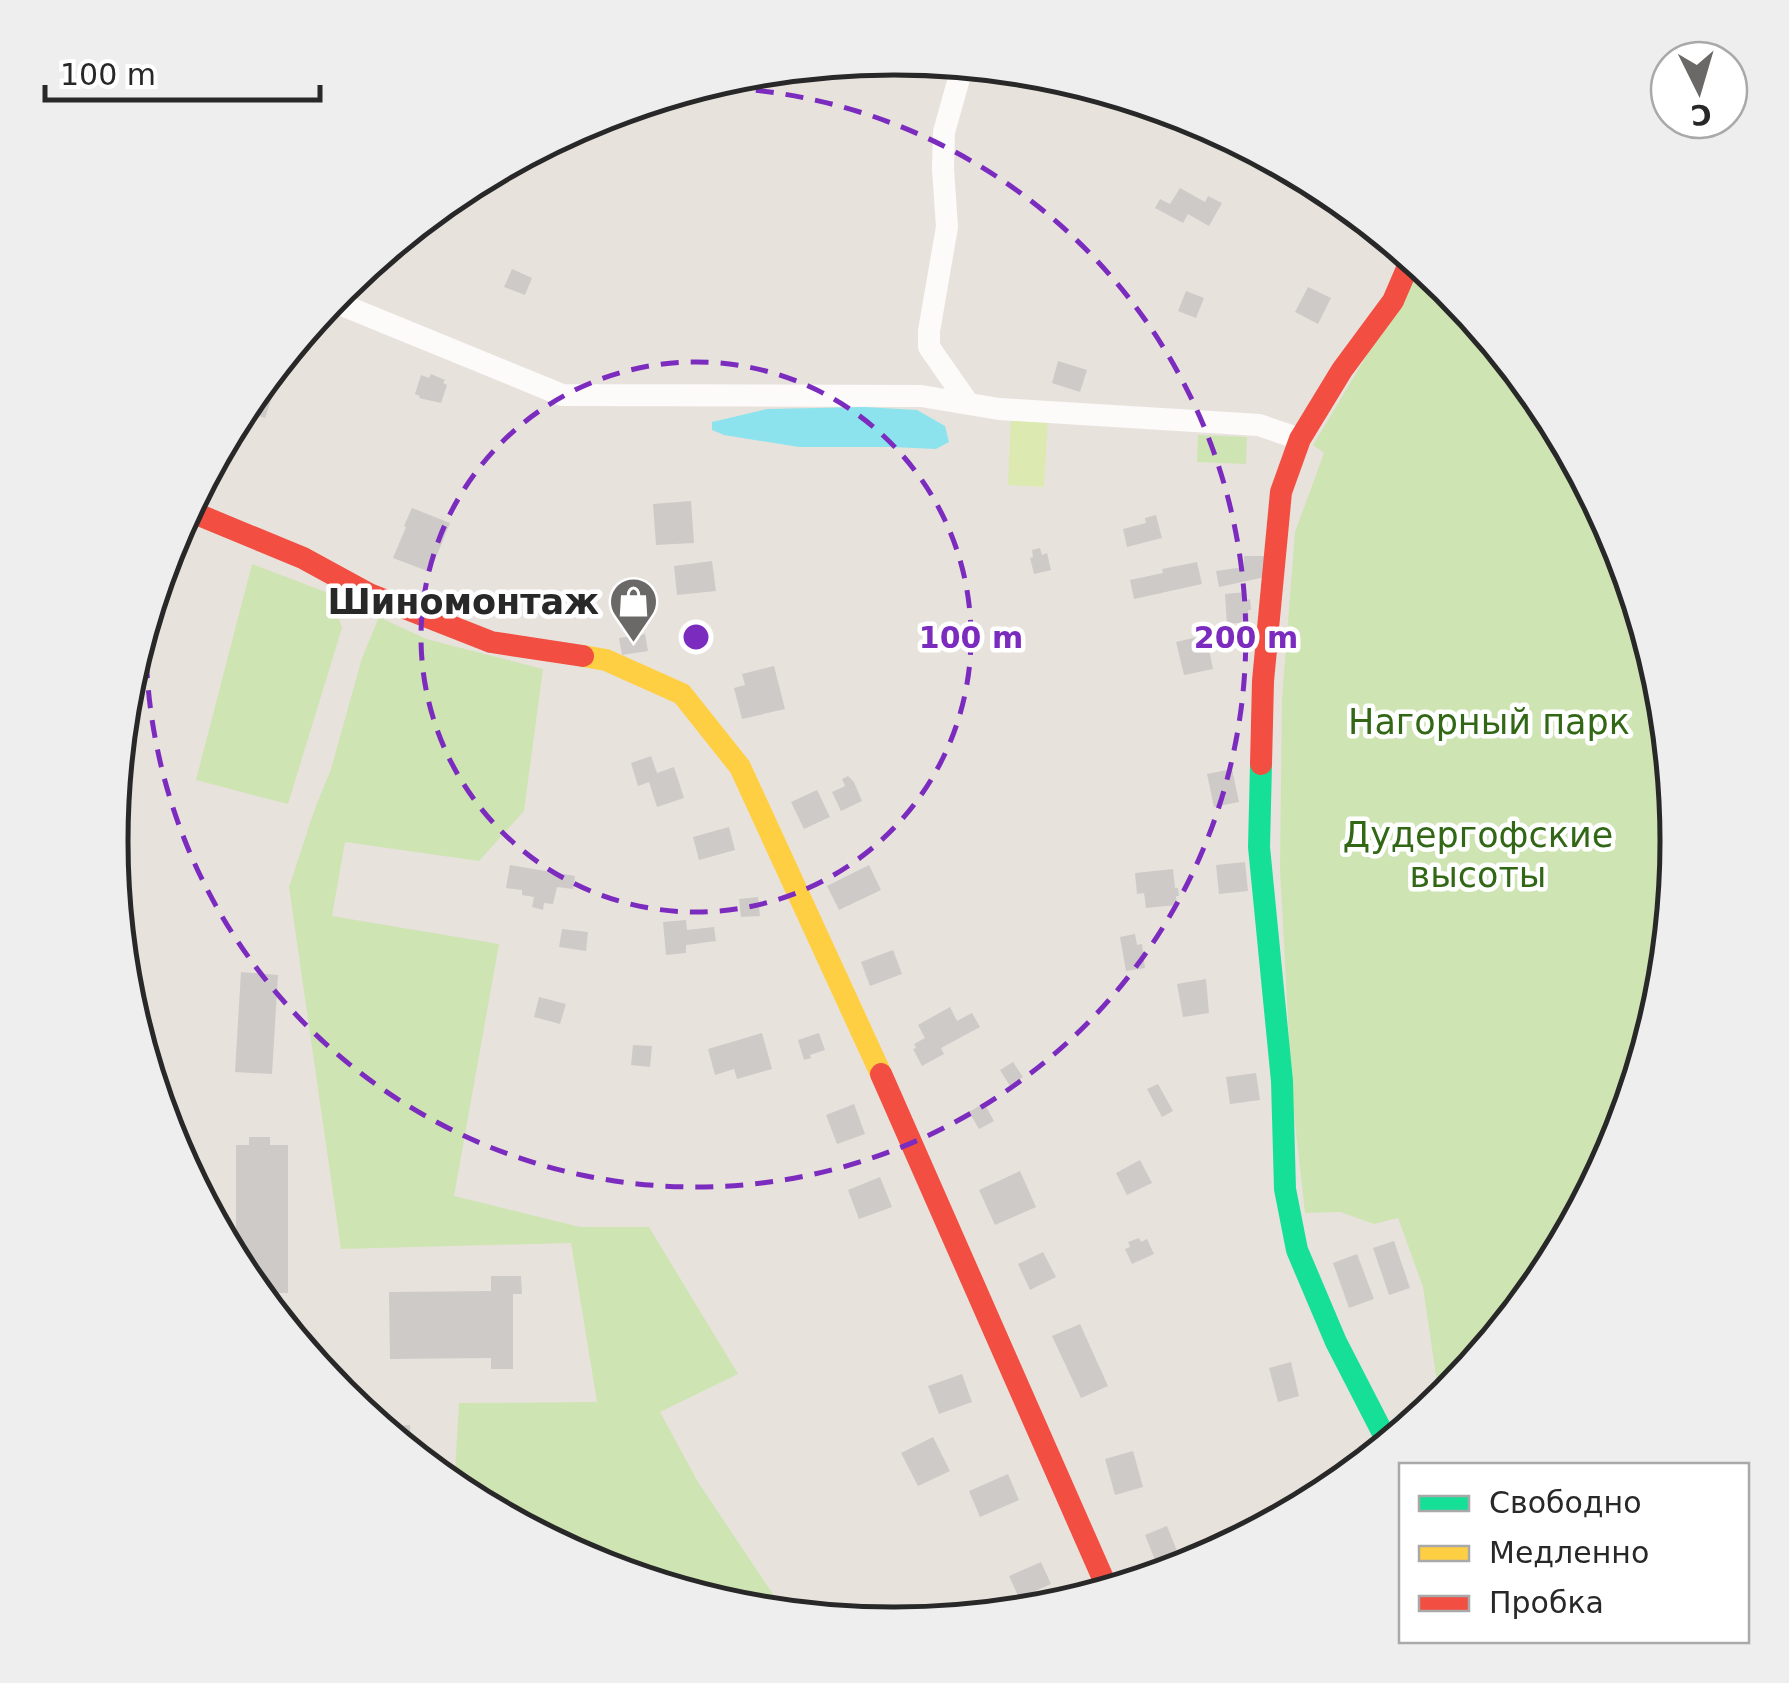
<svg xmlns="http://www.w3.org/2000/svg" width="1789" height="1683" font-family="'DejaVu Sans',sans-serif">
	<rect width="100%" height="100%" fill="#e8e2dd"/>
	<!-- green -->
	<g fill="#cfe4b3">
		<polygon points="1421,265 1449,288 1547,406 1619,542 1664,689 1678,842 1663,995 1619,1142 1546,1278 1448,1396 1440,1403 1423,1287 1398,1218 1374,1224 1340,1212 1305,1213 1292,1096 1280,869 1282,699 1295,532 1324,453 1313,445"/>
		<polygon points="1198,435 1247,437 1246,464 1197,462"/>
		<polygon points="252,564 331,594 342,628 288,804 196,780"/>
		<polygon points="379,617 426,639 543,669 524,811 479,861 345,842 332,916 499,944 454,1196 580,1227 649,1227 738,1374 660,1412 698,1482 787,1615 741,1610 594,1566 454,1489 459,1403 597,1402 571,1243 341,1249 289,887 314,811 331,769 362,658"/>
	</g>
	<!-- pitch -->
	<polygon fill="#dce9b0" points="1011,418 1048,420 1044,487 1008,485"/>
	<!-- water -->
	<polygon fill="#8ce3ee" points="864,407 917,410 945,426 949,442 936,449 892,447 799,447 724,435 712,430 712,422 767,409"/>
	<!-- building -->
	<g fill="#cecac7">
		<polygon points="1180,188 1205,202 1208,196 1222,203 1209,226 1188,214 1183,223 1155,208 1160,199 1170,204"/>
		<polygon points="1333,192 1350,206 1342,220 1322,209"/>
		<polygon points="1377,228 1393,242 1388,251 1370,242"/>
		<polygon points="512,269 532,278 525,295 504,287"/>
		<polygon points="1308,287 1331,298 1318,324 1295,312"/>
		<polygon points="1186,291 1204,298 1196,318 1178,311"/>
		<polygon points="1058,361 1087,370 1080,392 1052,383"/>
		<polygon points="431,374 445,380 443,383 447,385 441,403 419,398 420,396 415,394 421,375 429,378"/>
		<polygon points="263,381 276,386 265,418 248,412 256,390"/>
		<polygon points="691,501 694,543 656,545 653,504"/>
		<polygon points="412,508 450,523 430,572 393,558 406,527 404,526"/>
		<polygon points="1156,515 1162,538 1127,547 1123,529 1146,523 1145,518"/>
		<polygon points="1040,548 1042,555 1047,553 1051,570 1034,574 1030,558 1033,557 1032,550"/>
		<polygon points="1244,556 1267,556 1265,577 1219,587 1216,571 1244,567"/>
		<polygon points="712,561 716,591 677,595 674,566"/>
		<polygon points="1197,562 1202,584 1134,599 1130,580 1163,573 1162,569"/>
		<polygon points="1246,592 1247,600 1250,599 1251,610 1248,610 1249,622 1227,624 1225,594"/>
		<polygon points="645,634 648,651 622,655 619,638"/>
		<polygon points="1206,635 1213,669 1184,675 1176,642"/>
		<polygon points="774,666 785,709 742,719 734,688 745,685 742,674"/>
		<polygon points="651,756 657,773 674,767 684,798 657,807 649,782 638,786 631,763"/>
		<polygon points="1232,769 1239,802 1214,807 1207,774"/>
		<polygon points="848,776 854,782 862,801 841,811 832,792 845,786 842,779"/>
		<polygon points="817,790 830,817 804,829 791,802"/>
		<polygon points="729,827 735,850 699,860 693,837"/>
		<polygon points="1245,862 1248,891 1219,894 1216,865"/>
		<polygon points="510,865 575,876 573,889 557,887 553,904 544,903 543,910 532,907 534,897 522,895 522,890 506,888"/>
		<polygon points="869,865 881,890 839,910 827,886"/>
		<polygon points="1173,869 1175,888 1178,888 1179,896 1176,896 1177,905 1146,908 1144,893 1137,894 1135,873"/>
		<polygon points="758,897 760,916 741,917 739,899"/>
		<polygon points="686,920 687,930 714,927 716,941 686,945 686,953 666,955 663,922"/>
		<polygon points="562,929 588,932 586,951 559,947"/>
		<polygon points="1135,934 1137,945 1142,944 1145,968 1126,971 1120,937"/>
		<polygon points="893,950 902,974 870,986 861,962"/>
		<polygon points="241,972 278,975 272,1074 235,1072"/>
		<polygon points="1206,979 1209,1013 1183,1017 1177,984"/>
		<polygon points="539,997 566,1004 560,1024 534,1017"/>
		<polygon points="950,1007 957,1021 972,1013 980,1027 941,1048 944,1054 922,1066 913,1049 916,1048 914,1044 925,1038 918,1025"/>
		<polygon points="762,1033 772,1069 737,1079 734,1069 715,1075 708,1049"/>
		<polygon points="819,1033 825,1050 810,1055 811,1058 804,1060 798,1040"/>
		<polygon points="633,1045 652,1046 650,1067 631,1065"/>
		<polygon points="1013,1062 1023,1077 1010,1086 1000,1070"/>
		<polygon points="1256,1073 1260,1100 1230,1104 1226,1077"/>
		<polygon points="1158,1084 1173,1111 1162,1117 1147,1089"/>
		<polygon points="984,1103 994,1121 979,1129 969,1112"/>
		<polygon points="854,1104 865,1134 837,1144 826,1115"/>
		<polygon points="249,1137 270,1137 270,1145 288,1145 288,1293 256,1293 236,1265 236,1145 249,1145"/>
		<polygon points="1140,1160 1152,1183 1127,1195 1116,1173"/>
		<polygon points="1020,1171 1036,1207 995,1225 979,1190"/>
		<polygon points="880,1177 892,1207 859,1219 848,1190"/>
		<polygon points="1139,1238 1141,1242 1147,1239 1154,1254 1132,1264 1125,1249 1130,1247 1128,1242"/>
		<polygon points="1394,1241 1410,1288 1389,1295 1373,1248"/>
		<polygon points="1043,1252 1056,1277 1030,1290 1018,1264"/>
		<polygon points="1357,1254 1374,1299 1349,1308 1333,1263"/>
		<polygon points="491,1276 521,1276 522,1294 513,1294 513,1369 491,1369 491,1358 390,1359 389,1292 491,1291"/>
		<polygon points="1080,1324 1108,1386 1081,1398 1052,1336"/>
		<polygon points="1291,1362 1299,1396 1278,1402 1269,1368"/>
		<polygon points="962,1374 972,1402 939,1414 928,1386"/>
		<polygon points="410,1425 411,1443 399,1444 378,1427"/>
		<polygon points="933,1437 950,1471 918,1486 901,1453"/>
		<polygon points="1133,1451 1143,1487 1115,1495 1105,1459"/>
		<polygon points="1008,1474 1019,1500 980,1517 969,1491"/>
		<polygon points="1167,1526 1179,1556 1157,1565 1145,1535"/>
		<polygon points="1041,1562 1051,1584 1019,1598 1009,1576"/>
	</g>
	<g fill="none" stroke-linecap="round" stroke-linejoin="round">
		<!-- street -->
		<g stroke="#fcfbfa" stroke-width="22">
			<polyline points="963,64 944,132 943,169 947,227 929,331 929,347 968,403"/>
			<polyline points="330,300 562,395 921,396 999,409 1259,425 1300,439"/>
		</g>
		<!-- fast -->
		<polyline stroke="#16e098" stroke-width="22" points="1261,764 1259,847 1282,1081 1285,1189 1297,1250 1336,1342 1389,1445"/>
		<!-- slow -->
		<polyline stroke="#ffcf43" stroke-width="22" points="583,656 606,660 682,694 740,767 881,1074"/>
		<!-- jam -->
		<g stroke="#f24e42" stroke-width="22">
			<polyline points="187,510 303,558 369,594 491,642 583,656"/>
			<polyline points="1261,764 1263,681 1281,492 1300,439 1342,370 1393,301 1412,257"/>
			<polyline points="881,1074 1109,1592"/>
		</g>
	</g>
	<!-- distance rings -->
	<g fill="none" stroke="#7b2cbf" stroke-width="5" stroke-dasharray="18 12">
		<circle cx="696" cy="637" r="275"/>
		<path d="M696 87A550 550 0 1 1 146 623"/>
	</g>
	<!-- icons -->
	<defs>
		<symbol id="shop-pin" viewBox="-11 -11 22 30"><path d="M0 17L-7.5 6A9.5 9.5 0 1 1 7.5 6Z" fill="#6b6967" stroke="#fff"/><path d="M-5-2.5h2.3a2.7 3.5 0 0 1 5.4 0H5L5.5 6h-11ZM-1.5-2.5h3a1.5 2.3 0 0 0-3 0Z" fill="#fff"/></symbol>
	</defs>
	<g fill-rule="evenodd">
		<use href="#shop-pin" x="606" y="574" width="55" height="75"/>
	</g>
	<g text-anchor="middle" stroke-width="9" stroke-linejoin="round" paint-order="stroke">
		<!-- poi labels -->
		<g font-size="35" font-weight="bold" fill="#282828" stroke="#fff" text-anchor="end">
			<text x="599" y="614">Шиномонтаж</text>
		</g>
		<!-- park labels -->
		<g font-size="35" fill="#326815" stroke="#fff">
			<text x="1489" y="734">Нагорный парк</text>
			<text x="1478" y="847">Дудергофские<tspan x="1478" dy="40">высоты</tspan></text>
		</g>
	</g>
	<!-- crop -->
	<path d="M0 0H1789V1683H0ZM128 841a766 766 0 1 1 1532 0a766 766 0 1 1-1532 0Z" fill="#eee" fill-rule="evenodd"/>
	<path fill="none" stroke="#282828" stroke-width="5" d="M128 841a766 766 0 1 1 1532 0a766 766 0 1 1-1532 0Z"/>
	<circle cx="696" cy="637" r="15" fill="#7b2cbf" stroke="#fff" stroke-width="5"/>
	<g font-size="30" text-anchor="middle" font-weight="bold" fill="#7b2cbf" stroke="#fff" stroke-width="9" stroke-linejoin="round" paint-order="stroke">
		<text x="971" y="648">100 m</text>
		<text x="1246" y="648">200 m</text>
	</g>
	<!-- legend -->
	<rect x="1399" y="1463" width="350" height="180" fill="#ffffff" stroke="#a9a9a9" stroke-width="2.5"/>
	<rect x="1419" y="1496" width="50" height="15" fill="#16e098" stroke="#a9a9a9" stroke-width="2.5"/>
	<text x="1489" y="1513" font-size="30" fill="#282828">Свободно</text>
	<rect x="1419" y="1546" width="50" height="15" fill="#ffcf43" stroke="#a9a9a9" stroke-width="2.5"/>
	<text x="1489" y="1563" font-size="30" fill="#282828">Медленно</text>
	<rect x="1419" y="1596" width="50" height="15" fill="#f24e42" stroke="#a9a9a9" stroke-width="2.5"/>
	<text x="1489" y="1613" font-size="30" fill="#282828">Пробка</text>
	<!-- north arrow -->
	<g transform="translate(1699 90) rotate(175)"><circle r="48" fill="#ffffff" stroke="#a9a9a9" stroke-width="2.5"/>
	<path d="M0-8L18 38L0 25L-18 38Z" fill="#6b6967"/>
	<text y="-15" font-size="28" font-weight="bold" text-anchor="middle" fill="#282828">С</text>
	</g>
	<!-- scale -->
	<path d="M45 85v15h275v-15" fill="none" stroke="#282828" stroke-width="5"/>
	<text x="60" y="85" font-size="30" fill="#282828" stroke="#ffffff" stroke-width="8" paint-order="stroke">100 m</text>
</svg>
